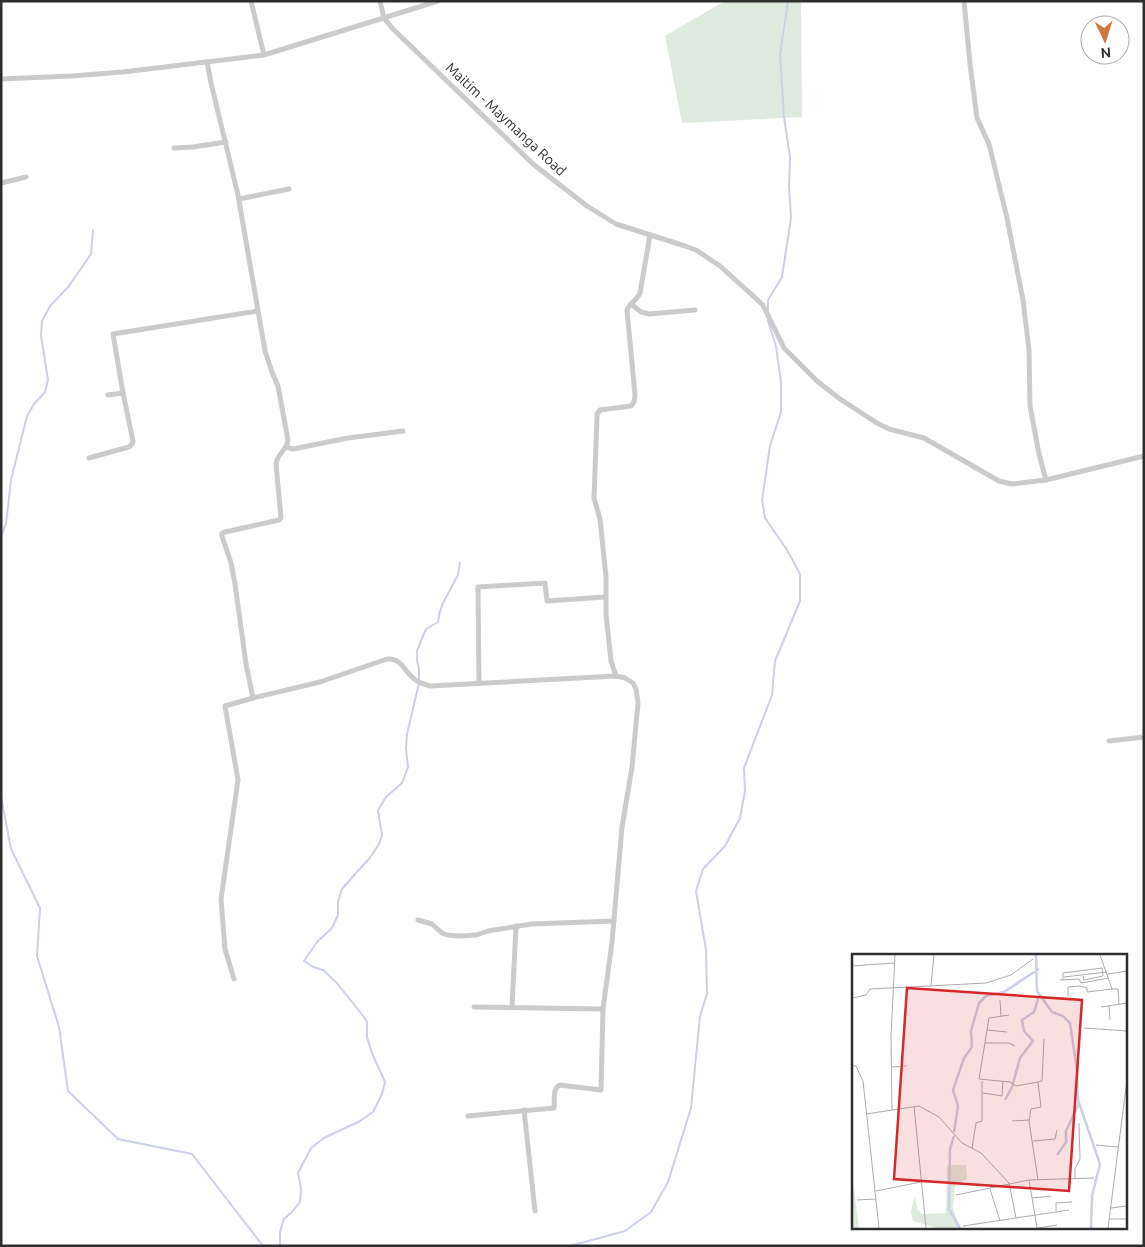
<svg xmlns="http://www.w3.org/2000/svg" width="1145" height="1247" font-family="Ubuntu,sans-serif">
	<rect width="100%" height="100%" fill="#fff"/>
	<!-- green -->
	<polygon fill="#deeadd" points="725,1 801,1 802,117 682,123 665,36"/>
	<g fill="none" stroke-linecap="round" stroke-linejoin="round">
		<!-- stream -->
		<g stroke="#cbd0e7" stroke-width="2">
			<polyline points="768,311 768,300 782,277 791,218 789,186 790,157 784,117 780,55 788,1"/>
			<polyline points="1,536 6,524 11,480 27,416 34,404 45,392 48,380 41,336 42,321 50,306 69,286 91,254 93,230"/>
			<polyline points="1,796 11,849 40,908 37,956 59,1027 68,1091 118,1139 192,1154 263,1246"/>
			<polyline points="280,1246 280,1232 284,1219 292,1212 300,1202 301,1189 298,1173 311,1148 324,1138 360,1121 373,1112 382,1094 385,1082 372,1053 367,1037 367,1022 364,1017 336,982 323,970 313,967 304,961 317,942 332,928 338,915 338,902 342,889 355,874 369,859 379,844 382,835 378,810 386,797 402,783 408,767 406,749 407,734 419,683 419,669 417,661 417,651 426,629 438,622 440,611 443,603 458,575 460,563"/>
			<polyline points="570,1246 625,1231 651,1212 668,1182 691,1108 700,1016 707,994 706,950 696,891 703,869 725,846 740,818 745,791 744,768 772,695 775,661 800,601 800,574 787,550 765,518 762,500 770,446 781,412 781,382 776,346 768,321"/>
		</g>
		<!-- street -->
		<g stroke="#cbcbcb" stroke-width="5">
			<polyline points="251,1 264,55"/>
			<polyline points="380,1 384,18 393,29 533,164 587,206 616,224 685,246 696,250 720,266 763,305 784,348 817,381 840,399 877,423 889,429 924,438 999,481 1012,484 1046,480 1144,456"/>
			<polyline points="964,1 970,64 977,118 989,144 1007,218 1023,300 1029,350 1030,406 1039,454 1046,480"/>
			<path d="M207,62L211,83L238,195L265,351L272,372L278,386L288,440C287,450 277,454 276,464L281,518L279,520L225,532L222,533V536L231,563L235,584L246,664L253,698L225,706L238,780L221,899L225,949L234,979"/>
			<polyline points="1,79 71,76 123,72 264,55 438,1"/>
			<polyline points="174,148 193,147 226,142"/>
			<polyline points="1,183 26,177"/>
			<polyline points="239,199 289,189"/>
			<polyline points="631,304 641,312 649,314 695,310"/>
			<polyline points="108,395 123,393 113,334 258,311"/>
			<polyline points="286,447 293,449 348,438 403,431"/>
			<polyline points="89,458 129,447 132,444 133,441 123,393"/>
			<path d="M616,676L611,661L606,614V577L600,519L594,498L597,417V414L600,410L631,406L634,402L635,395L627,310C630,303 637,300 640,293L650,235"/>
			<polyline points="479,683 478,587 545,583 547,601 605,597"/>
			<path d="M253,698L320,682L387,659C401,658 403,669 412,677C417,682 423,684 430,686L616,676L625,678L633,683L636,689L638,703L632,767L622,827L612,942L603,1009L601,1090L560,1085C552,1088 555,1100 554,1108L468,1116"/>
			<polyline points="1109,741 1144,737"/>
			<polyline points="418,920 432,924 442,933 447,935 459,936 476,935 488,931 531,924 614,921"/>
			<polyline points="474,1007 603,1009"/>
			<polyline points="512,1007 516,926"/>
			<polyline points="524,1110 535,1211"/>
		</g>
	</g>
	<g text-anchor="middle" stroke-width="5" stroke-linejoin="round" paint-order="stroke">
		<!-- street labels -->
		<g font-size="14" fill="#2e2e2e" stroke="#fff">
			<text transform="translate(506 119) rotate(43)" y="5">Maitim - Maymanga Road</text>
		</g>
	</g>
	<!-- overview -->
	<g transform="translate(852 954)">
		<rect width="275" height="275" fill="#fff"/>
		<path d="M95,211H114L115,225L103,231L101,254L107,274H84L61,267L59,257L63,243L65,255L70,260L94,259ZM0,220L7,274H0Z" fill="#deeadd"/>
		<path fill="none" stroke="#cbd0e7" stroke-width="2.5" d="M184,1L185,37L200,58L211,62L218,69L225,116L226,146L248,210L240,242L239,274M153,146L160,133L168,104L181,87L172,77L170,66L182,58L187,42M102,178L106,152L101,136L112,104L120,93L119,77L127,49L134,42L152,38L187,15M102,182L98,195L97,255L108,274M205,201L214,188V177L227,149"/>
		<path fill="none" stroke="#ababab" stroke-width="1" d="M248,1L260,35H266L267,50M0,12L42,9M256,20L275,17M212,23L255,18M208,26L227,25L229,29L257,24M211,26V19L250,14L251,22L232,26L231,22M79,31L82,1M216,42V33L228,32L235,34V38L260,35M0,44L14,41L18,35L134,29L159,21L181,5M148,46L149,62M257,51L258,66M249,53L275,49M157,61L137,64L127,125L158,128L164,132L186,128M232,74L275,77M135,76L155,78M133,89H157L163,92M0,112H4L11,127L27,274M40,113L55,112M131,139L150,142L151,127M62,152L74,274M40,156L39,82L43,1M14,160L67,152L87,163L110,189L129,199L157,229L164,264M160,167L178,166M181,187L203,185L205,176M244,191L266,193M120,194L124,169L130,167V127M223,225V215L228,205L227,169M177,226L185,274M186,226L177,167L179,155L189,153L186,128L190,127L192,85M138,235L148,267M24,237L69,228M104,241L177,226L242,224M180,244L199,242M5,246L24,245M259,254L275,252M204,257V249L220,248M257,265H275M111,272L217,256M186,274L205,271M256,274L275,126"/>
		<path fill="#d62828" fill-opacity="0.15" stroke="#d62828" stroke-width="2.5" d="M55,34L230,46L217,237L42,225Z"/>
		<rect width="275" height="275" fill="none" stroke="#2e2e2e" stroke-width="2.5"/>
	</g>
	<!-- border -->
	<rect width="1145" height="1247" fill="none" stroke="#2e2e2e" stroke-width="5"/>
	<!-- north arrow -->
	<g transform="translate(1105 40) rotate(176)"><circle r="24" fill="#ffffff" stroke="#ababab"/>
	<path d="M0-4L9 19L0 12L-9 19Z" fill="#d17643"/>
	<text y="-8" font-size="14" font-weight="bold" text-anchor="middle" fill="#2e2e2e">N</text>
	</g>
</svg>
